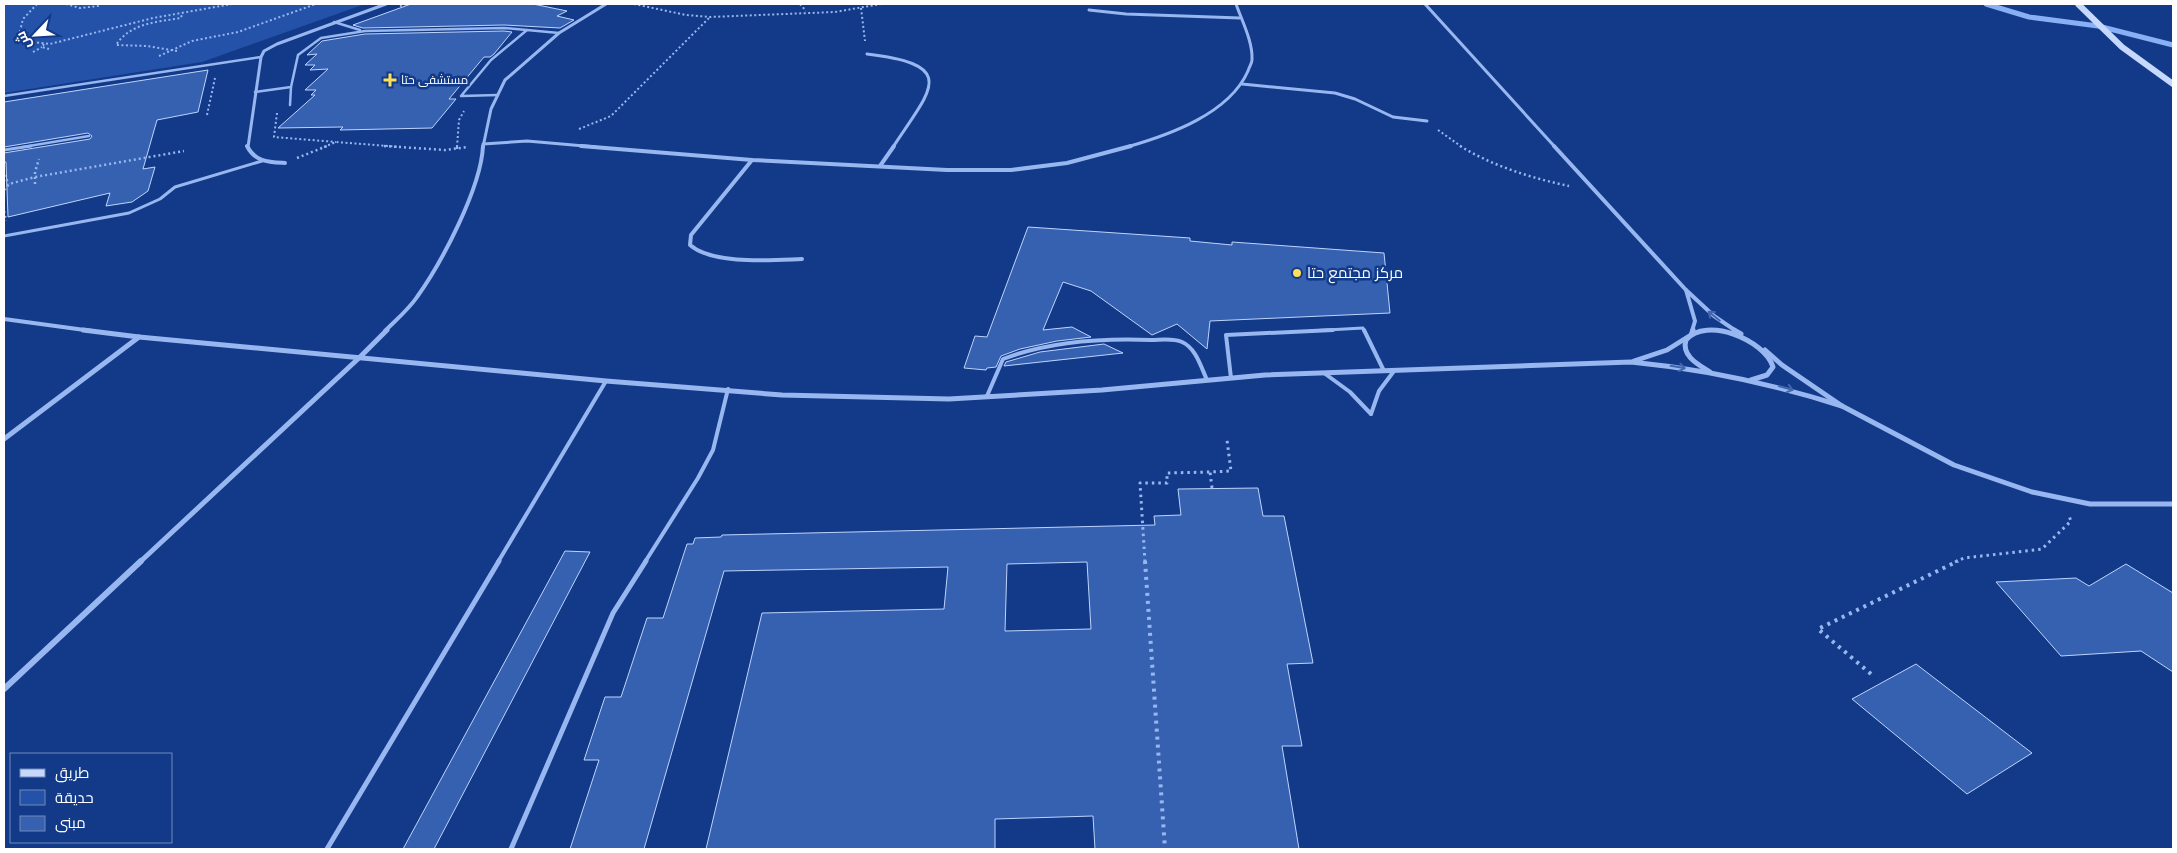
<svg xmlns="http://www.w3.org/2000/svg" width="2177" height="853" font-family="Arial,Cairo,sans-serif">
	<rect width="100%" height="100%" fill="#123a89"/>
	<!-- green -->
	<polygon fill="#2452a8" points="4,4 365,4 202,62 4,93"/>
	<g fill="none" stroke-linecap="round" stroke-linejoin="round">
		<!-- stream -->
		<polyline stroke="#89b0f4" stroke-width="5" points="1986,4 2029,17 2098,26 2173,45"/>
	</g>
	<!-- building -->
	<g fill="#3661b1" stroke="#bed4fc" fill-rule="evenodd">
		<polygon points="411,4 533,4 567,11 557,16 574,20 560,28 504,25 363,28 353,25"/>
		<polygon points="504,31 512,32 494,54 490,57 484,57 449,99 456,99 432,128 340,130 343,127 278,128 315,95 311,95 316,90 305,90 328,69 310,70 315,65 305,65 317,54 307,55 322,41 365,34"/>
		<polygon points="208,70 198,112 157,120 143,169 155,167 148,191 132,202 106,206 110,193 8,217 6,162 4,162 4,153 90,139 92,136 88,133 4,147 4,102"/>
		<polygon points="1028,227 1190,238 1190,241 1232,245 1232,242 1384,253 1390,313 1210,321 1207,349 1177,324 1152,335 1091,291 1063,282 1043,330 1072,327 1091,337 1057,341 1020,349 1001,356 996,367 987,368 986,370 964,368 975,336 987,337"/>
		<polygon points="1104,344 1123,353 1004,366 1006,362 1040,352"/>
		<path d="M1258,488L1263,516H1284L1313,663L1287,664L1302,746H1282L1299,849H1095L1093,816L995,819V849H706L762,613L944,609L948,567L724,571L644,849H570L599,760H584L605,697H621L647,618H663L687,544H693L695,538L721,537L722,535L1155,525L1154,516L1181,515L1178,489ZM1087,562L1091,629L1005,631L1007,564Z"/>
		<polygon points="565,551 590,552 434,849 403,849"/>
		<polygon points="2126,564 2173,593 2173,672 2141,651 2061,656 1996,582 2076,578 2089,586"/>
		<polygon points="1916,664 2032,753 1967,794 1852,699"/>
	</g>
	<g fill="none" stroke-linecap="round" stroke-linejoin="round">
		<!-- path-far3 -->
		<g stroke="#98b7f0" stroke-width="2" stroke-dasharray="2 2.5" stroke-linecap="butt">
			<polyline points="37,4 23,19 20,31 33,42 50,44 153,18 232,4"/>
			<polyline points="66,4 80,8 98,6 98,4"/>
			<polyline points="634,4 686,15 710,17 835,12 881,4"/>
			<polyline points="800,4 806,11"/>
			<polyline points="400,6 407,4"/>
			<polyline points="861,8 865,41"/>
			<polyline points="44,44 42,47 49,49"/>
			<path d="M177,51L147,46L116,45C130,23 157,22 181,18L182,14"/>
			<polyline points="33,52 42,47"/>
			<polyline points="159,56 192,41 238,32 316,4"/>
			<polyline points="277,113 274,137 336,142"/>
			<polyline points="207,115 215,78"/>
			<polyline points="579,129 611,116 710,17"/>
			<polyline points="1438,130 1462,147"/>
			<polyline points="324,147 336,142 401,147"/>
			<polyline points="457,147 459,120 464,111"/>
		</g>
		<!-- path-far2 -->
		<g stroke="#98b7f0" stroke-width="2.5" stroke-dasharray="2 3" stroke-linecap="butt">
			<polyline points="384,146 445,150 468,147"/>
			<path d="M1460,146C1493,166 1531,178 1569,186"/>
			<polyline points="457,149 457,146"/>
			<polyline points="297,158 327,146"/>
			<polyline points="4,175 9,184"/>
			<polyline points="35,184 35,172 39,159"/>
			<polyline points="4,190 9,184 35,177 184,151"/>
			<polyline points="4,211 6,221"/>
		</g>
		<!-- path-far1 -->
		<g stroke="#98b7f0" stroke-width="3" stroke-dasharray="2.5 4" stroke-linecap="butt">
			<polyline points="1212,488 1210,472 1231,471 1227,440"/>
			<polyline points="1145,562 1140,483 1167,483 1167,473 1210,472"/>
			<polyline points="1955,562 1964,558 2042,549 2071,521 2069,516"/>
		</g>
		<!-- path -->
		<g stroke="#98b7f0" stroke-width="4" stroke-dasharray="3 5" stroke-linecap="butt">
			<polyline points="1145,561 1165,849"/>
			<polyline points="1871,674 1818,629 1958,561"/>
		</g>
		<!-- lane-far3 -->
		<g stroke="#98b7f0" stroke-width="2.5">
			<polyline points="334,22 360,30"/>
			<polyline points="255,92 291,87 298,55 321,38 365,31 504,28 559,33"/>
			<polyline points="498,95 461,96 491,60 527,30"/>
			<polyline points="4,96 261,57"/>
			<polyline points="290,105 291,87"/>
			<polyline points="23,147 89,136"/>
		</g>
		<!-- lane-far2 -->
		<g stroke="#98b7f0" stroke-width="3">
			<polyline points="4,150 31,146"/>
			<polyline points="4,236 129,213 160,199 175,187 262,161"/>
			<polyline points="1309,331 1363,328 1364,331"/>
		</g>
		<!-- lane-far1 -->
		<g stroke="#98b7f0" stroke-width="4">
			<polyline points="1364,330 1384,371"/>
			<polyline points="1324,373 1350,392 1371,414"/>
			<polyline points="1231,378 1226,335 1333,330"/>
			<path d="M987,396L1003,359C1050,341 1101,338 1151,340C1161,340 1173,338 1182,342C1196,348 1201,367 1207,380"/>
			<polyline points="1371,414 1379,391 1394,371"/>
			<polyline points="498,562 606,381"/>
			<polyline points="645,562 698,478 713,450 728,389"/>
		</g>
		<!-- lane -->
		<g stroke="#98b7f0" stroke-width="5">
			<polyline points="327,849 499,561"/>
			<polyline points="511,849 613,613 646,561"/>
		</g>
		<!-- street-far3 -->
		<g stroke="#98b7f0" stroke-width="3">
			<polyline points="1425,4 1555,147"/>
			<polyline points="1089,10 1126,14 1240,18"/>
			<path d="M867,54C960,65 931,89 893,147"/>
			<polyline points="1242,84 1335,93 1355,99 1393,117 1427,121"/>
			<polyline points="483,144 527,141 596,147"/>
			<polyline points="248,147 261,57 264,51 277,44 386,4"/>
			<polyline points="483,147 491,109 505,80 559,33 606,4"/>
			<path d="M1127,147C1169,135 1229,114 1248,71C1249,67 1252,63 1252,60C1253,42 1242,21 1236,4"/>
		</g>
		<!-- street-far2 -->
		<g stroke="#98b7f0" stroke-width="4">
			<path d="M247,146C255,162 269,162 285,163"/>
			<polyline points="581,146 752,160 947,170 1011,170 1067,163 1131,146"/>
			<polyline points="1554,146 1686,290"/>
			<path d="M752,160L691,235L690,245C713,265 772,260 802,259"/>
			<polyline points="880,166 894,146"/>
			<polyline points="4,319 92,331"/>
			<path d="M385,331C396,320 409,309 417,297C442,262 481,188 483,146"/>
			<polyline points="1692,331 1695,321 1686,290 1714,316 1736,331"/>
		</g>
		<!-- street-far1 -->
		<g stroke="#98b7f0" stroke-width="5">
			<path d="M83,330L139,337L606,381L782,395L949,399L1102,390L1265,375L1631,362C1703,369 1773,384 1842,406"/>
			<polyline points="1734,330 1741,334"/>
			<polyline points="1765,350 1782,365 1842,406 1954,465 2032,492 2090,504 2173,504"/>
			<polyline points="1634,361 1667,350 1691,335 1693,330"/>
			<path d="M1710,372C1699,365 1681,356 1686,340C1706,316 1765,340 1773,367L1767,375L1751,380"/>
			<polyline points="4,439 139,337"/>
			<polyline points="140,562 360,357 387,330"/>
		</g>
		<!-- street -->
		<polyline stroke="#98b7f0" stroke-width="6" points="4,689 141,561"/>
		<!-- secondary -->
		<polyline stroke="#c6d8fb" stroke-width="6" points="2078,4 2122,47 2173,84"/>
	</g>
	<!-- one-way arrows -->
	<defs><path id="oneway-shaft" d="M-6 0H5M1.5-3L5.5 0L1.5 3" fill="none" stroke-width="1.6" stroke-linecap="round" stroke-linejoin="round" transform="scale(1.25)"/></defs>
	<g stroke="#4166ad">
		<use href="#oneway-shaft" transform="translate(1714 316) rotate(-141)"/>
		<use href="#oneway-shaft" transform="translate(1678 367) rotate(9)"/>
		<use href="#oneway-shaft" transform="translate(1786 388) rotate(16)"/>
	</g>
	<!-- markers -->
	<g fill="#ffdf57" stroke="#123a89" stroke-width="2">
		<path d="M387.5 72.5h5v5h5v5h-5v5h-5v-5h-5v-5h5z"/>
		<circle cx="1297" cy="273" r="5"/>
	</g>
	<g text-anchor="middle" stroke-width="5" stroke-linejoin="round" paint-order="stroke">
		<!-- far-poi labels -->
		<g font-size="12" fill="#fff" stroke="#123a89" text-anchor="start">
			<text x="401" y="84">مستشفى حتا</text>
		</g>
		<!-- poi labels -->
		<g font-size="15" fill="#fff" stroke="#123a89" text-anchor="start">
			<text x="1307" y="278">مركز مجتمع حتا</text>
		</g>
	</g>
	<!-- border -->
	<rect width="2177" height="853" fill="none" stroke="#ffffff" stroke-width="10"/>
	<!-- legend -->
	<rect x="10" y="753" width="162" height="90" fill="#123a89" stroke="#7189b8"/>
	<rect x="20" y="769" width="25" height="8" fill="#c6d8fb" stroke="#7189b8"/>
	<text x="55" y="778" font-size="15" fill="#ffffff">طريق</text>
	<rect x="20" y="790" width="25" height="15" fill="#2452a8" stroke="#7189b8"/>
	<text x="55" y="803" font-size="15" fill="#ffffff">حديقة</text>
	<rect x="20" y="816" width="25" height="15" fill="#3661b1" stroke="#7189b8"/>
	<text x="55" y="828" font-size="15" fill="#ffffff">مبنى</text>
	<!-- north arrow -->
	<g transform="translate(35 35) rotate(245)" stroke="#123a89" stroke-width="4" paint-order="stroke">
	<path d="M0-4L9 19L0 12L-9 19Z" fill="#ffffff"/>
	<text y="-8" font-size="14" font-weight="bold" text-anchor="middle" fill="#ffffff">ش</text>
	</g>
</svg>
